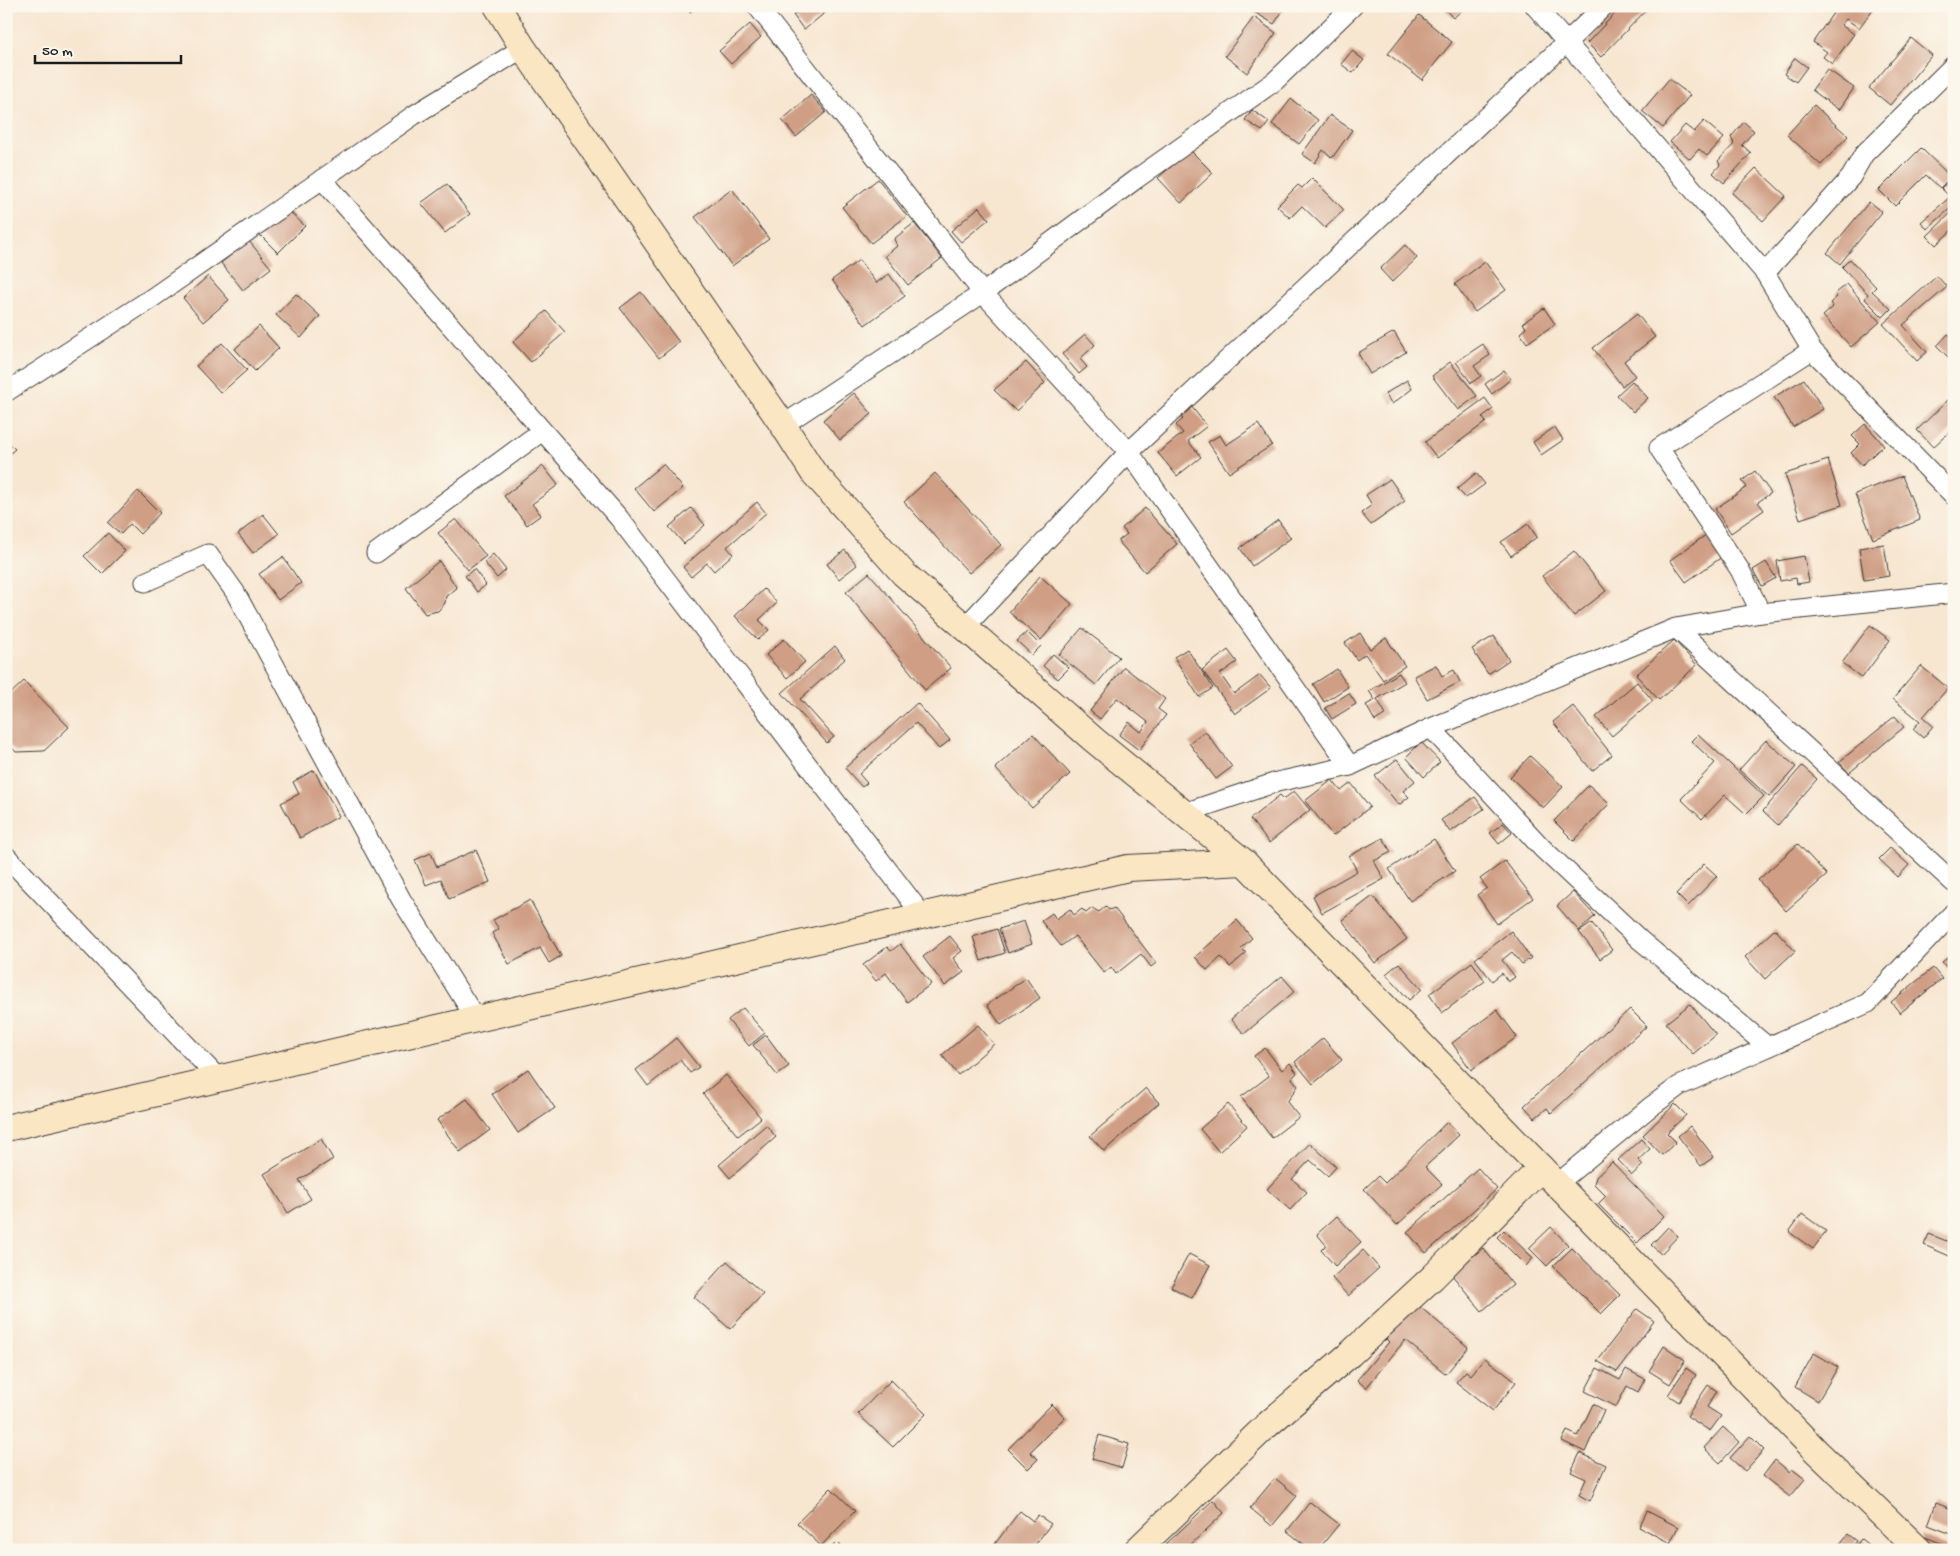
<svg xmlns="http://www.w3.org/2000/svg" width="1960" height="1556" font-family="'Gochi Hand',sans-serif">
	<rect width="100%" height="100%" fill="#fbf7ec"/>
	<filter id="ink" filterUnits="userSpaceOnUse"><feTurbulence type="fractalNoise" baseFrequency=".02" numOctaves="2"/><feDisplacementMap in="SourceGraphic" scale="10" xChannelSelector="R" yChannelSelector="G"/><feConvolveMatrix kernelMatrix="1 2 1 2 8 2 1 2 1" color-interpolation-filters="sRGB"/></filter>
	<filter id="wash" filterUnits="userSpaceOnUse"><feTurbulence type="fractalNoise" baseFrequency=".0096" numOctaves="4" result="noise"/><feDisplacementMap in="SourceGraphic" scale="20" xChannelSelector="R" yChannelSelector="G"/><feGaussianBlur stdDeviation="1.12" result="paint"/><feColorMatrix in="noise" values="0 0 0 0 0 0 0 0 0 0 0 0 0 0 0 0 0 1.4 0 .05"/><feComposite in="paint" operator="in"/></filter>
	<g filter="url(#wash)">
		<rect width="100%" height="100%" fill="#f7e6d0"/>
		<g id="blocks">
			<!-- building -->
			<g fill="#cf9e84">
				<polygon points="685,6 698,6 690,12"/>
				<polygon points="804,6 833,6 804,30 793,15"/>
				<polygon points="1253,6 1286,6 1274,24 1251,10"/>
				<polygon points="1442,6 1467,6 1453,18"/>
				<polygon points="1622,6 1650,6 1601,57 1587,43"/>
				<polygon points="1838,6 1870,6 1873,9 1859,28 1846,19 1841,25 1854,34 1832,64 1823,57 1827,52 1813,42"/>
				<polygon points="1419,15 1452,42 1422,80 1388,54"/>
				<polygon points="1254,17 1276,33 1247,73 1225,56"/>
				<polygon points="750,24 761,37 731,64 719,51"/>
				<polygon points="1911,38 1932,55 1890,105 1869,88"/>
				<polygon points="1352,51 1364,60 1353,73 1341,64"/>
				<polygon points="1795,58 1807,67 1796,82 1784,74"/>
				<polygon points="1827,69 1854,88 1839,110 1812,90"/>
				<polygon points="1669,79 1690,95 1663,128 1642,111"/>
				<polygon points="811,95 826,112 796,137 782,120"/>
				<polygon points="1291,99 1318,120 1299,144 1272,124"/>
				<polygon points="1814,105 1848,136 1821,165 1787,135"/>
				<polygon points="1252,110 1269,122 1262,131 1245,120"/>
				<polygon points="1330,115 1352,130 1332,158 1323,150 1315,163 1302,154"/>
				<polygon points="1704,121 1724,138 1707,156 1699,149 1690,159 1670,142 1685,125 1694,132"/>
				<polygon points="1744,122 1754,131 1742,145 1751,153 1724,183 1713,173 1720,165 1718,161 1734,144 1731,137"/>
				<polygon points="1921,148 1951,177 1940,188 1926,175 1895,206 1879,190"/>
				<polygon points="1190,150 1213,173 1181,203 1158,178"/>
				<polygon points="1756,168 1786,196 1763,221 1732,193"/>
				<polygon points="1954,177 1954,205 1927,229 1921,222 1950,197 1941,188"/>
				<polygon points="1312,178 1344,210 1325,228 1302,206 1290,218 1277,206 1298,185 1302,188"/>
				<polygon points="878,179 907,216 871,243 842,207"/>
				<polygon points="447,184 470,214 445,233 421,203"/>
				<polygon points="732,189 769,239 732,266 695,217"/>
				<polygon points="1869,202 1882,212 1840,264 1827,253"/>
				<polygon points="979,207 989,219 961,242 951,231"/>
				<polygon points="286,208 305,226 278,253 259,234"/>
				<polygon points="1954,210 1954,228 1936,245 1927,236"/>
				<polygon points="914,223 942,258 908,285 885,256 897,246 894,239"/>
				<polygon points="249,241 271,268 243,290 221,263"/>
				<polygon points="1405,245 1417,258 1392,282 1380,269"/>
				<polygon points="1850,259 1876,287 1872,291 1891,309 1883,317 1865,299 1868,294 1842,267"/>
				<polygon points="859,260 876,283 889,274 905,296 865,325 832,280"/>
				<polygon points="1485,262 1506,290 1475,312 1455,284"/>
				<polygon points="208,276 229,300 203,322 183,298"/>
				<polygon points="1937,276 1947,287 1903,325 1927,352 1917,361 1883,324"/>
				<polygon points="1847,284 1880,322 1851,347 1823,316 1833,307 1830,303 1837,297 1835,294"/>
				<polygon points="641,292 679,342 659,358 620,308"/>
				<polygon points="296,294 320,316 301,338 276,315"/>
				<polygon points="1544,308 1555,324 1527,343 1520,333 1526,328 1523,323"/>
				<polygon points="546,311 565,332 531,362 513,342"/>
				<polygon points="1637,314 1655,337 1624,361 1635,376 1622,386 1593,348"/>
				<polygon points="259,326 279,348 255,371 235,349"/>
				<polygon points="1394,332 1406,352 1370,374 1358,353"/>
				<polygon points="1085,334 1095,345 1080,359 1087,367 1079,374 1062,354"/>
				<polygon points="1948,334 1954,339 1954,355 1950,359 1937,346"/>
				<polygon points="222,343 247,370 221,393 196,366"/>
				<polygon points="1483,344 1490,355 1474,366 1481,376 1471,383 1456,362"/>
				<polygon points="1026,362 1045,383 1016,411 994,390"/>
				<polygon points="1450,362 1477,396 1458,410 1432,376"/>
				<polygon points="1504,370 1511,379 1492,394 1485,384"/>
				<polygon points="1804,379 1823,409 1793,427 1774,397"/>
				<polygon points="1407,380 1412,389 1392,404 1385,394"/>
				<polygon points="1632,381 1648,398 1633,412 1617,395"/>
				<polygon points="854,393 872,414 840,440 823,420"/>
				<polygon points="1485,398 1493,409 1482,417 1486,422 1437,458 1425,442"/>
				<polygon points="1950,398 1954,402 1954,411 1949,415 1954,420 1954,428 1933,447 1917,430"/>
				<polygon points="1190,405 1207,426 1188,441 1201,457 1177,476 1158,453 1183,433 1176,425 1183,419 1178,414"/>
				<polygon points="1258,424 1272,445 1229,473 1208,442 1220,435 1226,445"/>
				<polygon points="1865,424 1884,445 1862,465 1851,453 1860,444 1852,436"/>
				<polygon points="1555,427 1563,440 1541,455 1533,442"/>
				<polygon points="6,440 15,449 6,457"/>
				<polygon points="1828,460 1842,505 1800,519 1785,474"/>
				<polygon points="663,464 683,488 654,512 634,488"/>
				<polygon points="543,466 558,485 532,504 541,515 527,525 504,496"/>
				<polygon points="1755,471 1771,493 1758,502 1764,510 1731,533 1715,509 1747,487 1742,481"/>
				<polygon points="935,473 1001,545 969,573 904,502"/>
				<polygon points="1476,473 1485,484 1466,498 1457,489"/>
				<polygon points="1902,476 1920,520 1873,539 1855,494"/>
				<polygon points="1390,479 1405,501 1371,525 1361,513 1372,505 1366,495"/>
				<polygon points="138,491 160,513 140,534 130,524 121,534 108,523"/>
				<polygon points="757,502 766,513 727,547 733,554 714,571 707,563 691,577 683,567"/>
				<polygon points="691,508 705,525 684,544 669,527"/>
				<polygon points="1145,508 1177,544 1145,572 1118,541 1127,534 1122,528"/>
				<polygon points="263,514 279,534 253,553 238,534"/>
				<polygon points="456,519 486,556 468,570 438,533"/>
				<polygon points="1278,520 1291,538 1252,566 1240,548"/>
				<polygon points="1528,524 1537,537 1511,556 1501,542"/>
				<polygon points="108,533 125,551 102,574 84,556"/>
				<polygon points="1706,535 1722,557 1686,582 1670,560"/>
				<polygon points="1884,544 1889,576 1864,580 1859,548"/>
				<polygon points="845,550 857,565 839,579 827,564"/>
				<polygon points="1574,551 1606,591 1574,616 1542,576"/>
				<polygon points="493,554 506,570 497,578 484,562"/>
				<polygon points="1804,556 1809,582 1797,584 1796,578 1780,581 1777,561"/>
				<polygon points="283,557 301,583 278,600 259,574"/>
				<polygon points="439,561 457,588 446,596 445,603 438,611 425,614 406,588"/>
				<polygon points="1766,562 1776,578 1762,586 1753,570"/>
				<polygon points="474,569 486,585 477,592 465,576"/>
				<polygon points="869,573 951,668 925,690 846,592"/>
				<polygon points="1040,576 1072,604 1041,640 1009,612"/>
				<polygon points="764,589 777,603 759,620 769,630 758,640 735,616"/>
				<polygon points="1870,625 1890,640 1862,678 1842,663"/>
				<polygon points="1082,628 1119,657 1096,685 1059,655"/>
				<polygon points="1027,632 1041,646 1032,655 1017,641"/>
				<polygon points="1360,633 1370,649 1386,638 1405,666 1383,680 1365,654 1357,660 1345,643"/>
				<polygon points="1494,636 1509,660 1488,674 1472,649"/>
				<polygon points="784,639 805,662 787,678 766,655"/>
				<polygon points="1674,640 1697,665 1659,700 1636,675"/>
				<polygon points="835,646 845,659 800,699 834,737 827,743 782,693"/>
				<polygon points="1187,649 1213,688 1199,697 1174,657"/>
				<polygon points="1228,650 1237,662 1220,674 1234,694 1260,675 1271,688 1235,714 1202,670"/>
				<polygon points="1053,654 1069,668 1058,679 1043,666"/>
				<polygon points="1436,665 1442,676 1454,670 1460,682 1427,699 1414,676"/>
				<polygon points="1921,666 1948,688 1923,717 1933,726 1923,738 1913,729 1920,721 1893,699"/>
				<polygon points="1124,667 1165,699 1158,709 1166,715 1139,750 1119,735 1129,722 1141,732 1148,722 1117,698 1100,719 1090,711"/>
				<polygon points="1337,669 1348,687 1324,702 1313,684"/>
				<polygon points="1399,673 1405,682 1377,699 1386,714 1375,721 1366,705 1375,700 1369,691"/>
				<polygon points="24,681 69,727 44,751 16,752 6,742 6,698"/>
				<polygon points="1637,682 1653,701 1612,736 1596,717"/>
				<polygon points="1349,693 1356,704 1332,719 1325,708"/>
				<polygon points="917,703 950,740 939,749 916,723 859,774 867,783 862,787 845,768"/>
				<polygon points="1573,706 1612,755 1592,771 1553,722"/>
				<polygon points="1895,716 1904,727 1849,773 1839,762"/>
				<polygon points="1205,731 1232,767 1216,779 1189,743"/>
				<polygon points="1033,734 1070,774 1032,808 995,768"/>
				<polygon points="1698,734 1764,796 1746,814 1725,795 1702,819 1681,799 1715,763 1691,741"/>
				<polygon points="1766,740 1796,767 1769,797 1739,770"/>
				<polygon points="1421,742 1440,762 1424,777 1406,757"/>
				<polygon points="1530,756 1563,787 1543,808 1510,777"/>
				<polygon points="1397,759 1415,781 1403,791 1409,797 1399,805 1375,776"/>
				<polygon points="1802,766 1817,779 1778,825 1763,811"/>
				<polygon points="314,770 339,816 300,838 281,803 299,794 293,782"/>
				<polygon points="1332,780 1341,791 1351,783 1370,807 1333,836 1305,801"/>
				<polygon points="1589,785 1609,804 1574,841 1554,821"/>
				<polygon points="1294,791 1310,810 1269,843 1250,819 1280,795 1284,799"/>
				<polygon points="1475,797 1484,809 1450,832 1441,820"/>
				<polygon points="1503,823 1512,833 1499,844 1490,833"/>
				<polygon points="1383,838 1391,852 1374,861 1384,879 1322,913 1313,896 1357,871 1349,856"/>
				<polygon points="1434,839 1455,871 1410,901 1389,869"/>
				<polygon points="1798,844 1827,875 1786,911 1758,880"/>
				<polygon points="1890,848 1909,865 1898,877 1879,859"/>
				<polygon points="476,850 490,882 449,899 441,879 426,885 415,860 431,853 437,867"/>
				<polygon points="1505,861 1533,898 1497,924 1477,895 1487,888 1480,879"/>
				<polygon points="1704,864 1717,876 1688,906 1676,894"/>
				<polygon points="1573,892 1595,916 1579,931 1557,906"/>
				<polygon points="1373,896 1407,939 1375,963 1342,920"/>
				<polygon points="530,900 561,956 549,963 540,948 509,964 492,933 499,929 493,920"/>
				<polygon points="1106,906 1109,910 1114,908 1156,963 1151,967 1141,954 1116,974 1111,967 1104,973 1075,936 1061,946 1041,921 1052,913 1056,919 1070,909 1074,915 1082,909 1086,913 1092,908 1099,912"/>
				<polygon points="1237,920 1252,938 1241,948 1246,953 1230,967 1221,957 1207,970 1195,957"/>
				<polygon points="1024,921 1032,944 1008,953 999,929"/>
				<polygon points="1592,923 1612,950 1600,959 1579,932"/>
				<polygon points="997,929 1005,953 981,961 973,937"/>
				<polygon points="1775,929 1795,951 1765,979 1745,957"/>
				<polygon points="1511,931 1531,958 1522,964 1512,952 1502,960 1515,977 1508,982 1502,973 1492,981 1475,959"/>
				<polygon points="950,936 962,951 953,958 964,972 945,986 923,957"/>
				<polygon points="900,944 931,984 907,1002 886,973 876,981 863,965 887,947 891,951"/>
				<polygon points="1954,952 1954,976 1942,962"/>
				<polygon points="1472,962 1485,981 1442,1013 1429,994"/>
				<polygon points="1399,963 1422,989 1409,1000 1386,974"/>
				<polygon points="1933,968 1942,979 1900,1013 1891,1002"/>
				<polygon points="1282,976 1295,991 1244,1034 1231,1019"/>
				<polygon points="1026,978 1040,998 1001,1025 987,1005"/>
				<polygon points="1690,1004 1716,1035 1693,1054 1666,1023"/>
				<polygon points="743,1008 765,1033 749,1046 728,1020"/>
				<polygon points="1630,1009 1647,1026 1551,1113 1547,1108 1535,1118 1524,1106"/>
				<polygon points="1497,1010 1517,1037 1471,1070 1452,1043"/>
				<polygon points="978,1025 994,1044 958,1075 942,1055"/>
				<polygon points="766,1035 789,1066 777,1075 753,1045"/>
				<polygon points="676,1038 699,1067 690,1073 680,1060 648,1086 636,1070"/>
				<polygon points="1323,1038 1342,1060 1313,1084 1295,1062"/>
				<polygon points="1265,1048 1282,1070 1290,1063 1297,1073 1292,1078 1298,1086 1287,1102 1299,1117 1272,1138 1241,1097 1269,1076 1254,1056"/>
				<polygon points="528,1069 555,1108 518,1133 492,1094"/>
				<polygon points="726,1075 761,1118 738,1136 703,1094"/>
				<polygon points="1146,1088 1159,1103 1104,1151 1090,1136"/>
				<polygon points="467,1099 490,1130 460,1152 437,1120"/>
				<polygon points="1228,1104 1247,1126 1219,1152 1200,1129"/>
				<polygon points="1675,1104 1686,1115 1667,1133 1676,1142 1662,1155 1643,1135"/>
				<polygon points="1447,1122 1459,1135 1425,1167 1442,1184 1397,1225 1364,1189 1378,1176 1385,1183"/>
				<polygon points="766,1125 776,1137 730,1178 719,1165"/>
				<polygon points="1690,1126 1714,1157 1701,1166 1678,1136"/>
				<polygon points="321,1139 333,1159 299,1180 311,1199 288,1213 264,1174"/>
				<polygon points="1641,1139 1650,1149 1638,1160 1643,1165 1632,1175 1618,1160"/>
				<polygon points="1310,1143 1336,1167 1328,1176 1310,1160 1292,1179 1307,1192 1290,1210 1267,1189"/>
				<polygon points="1612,1162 1664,1216 1637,1243 1598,1204 1606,1196 1594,1184 1596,1177"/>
				<polygon points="1478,1168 1497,1189 1426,1253 1407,1232"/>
				<polygon points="1802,1214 1826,1231 1813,1249 1789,1232"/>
				<polygon points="1337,1216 1361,1242 1335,1266 1321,1250 1326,1245 1317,1234"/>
				<polygon points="1551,1227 1568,1245 1547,1266 1529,1248"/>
				<polygon points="1668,1227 1678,1236 1661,1254 1651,1245"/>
				<polygon points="1504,1230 1533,1258 1526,1266 1497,1237"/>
				<polygon points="1929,1234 1954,1244 1954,1258 1924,1245"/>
				<polygon points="1483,1248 1513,1285 1482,1311 1451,1274"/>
				<polygon points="1572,1248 1620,1295 1601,1314 1553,1266"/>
				<polygon points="1363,1250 1379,1268 1348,1296 1332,1278"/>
				<polygon points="1189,1254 1210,1265 1192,1298 1171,1287"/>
				<polygon points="727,1261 763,1294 730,1329 694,1297"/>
				<polygon points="1414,1302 1468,1347 1446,1374 1405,1340 1366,1388 1357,1380 1389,1342 1385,1338"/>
				<polygon points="1637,1309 1654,1321 1617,1372 1597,1361"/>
				<polygon points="1664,1346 1685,1360 1670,1384 1649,1371"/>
				<polygon points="1814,1353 1838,1367 1818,1401 1795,1387"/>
				<polygon points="1485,1358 1516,1382 1493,1411 1456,1382 1466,1371 1471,1375"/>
				<polygon points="1597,1368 1620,1380 1626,1369 1645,1379 1638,1392 1627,1386 1616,1407 1585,1391"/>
				<polygon points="1686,1368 1696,1375 1679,1402 1668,1395"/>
				<polygon points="891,1380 926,1414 893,1447 858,1414"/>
				<polygon points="1708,1385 1717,1391 1707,1407 1721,1416 1710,1431 1687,1416"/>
				<polygon points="1052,1404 1065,1417 1030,1452 1038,1459 1028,1469 1008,1449"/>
				<polygon points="1593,1404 1604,1410 1585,1452 1562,1441 1567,1431 1578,1436"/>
				<polygon points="1723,1427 1739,1442 1720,1463 1704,1448"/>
				<polygon points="1099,1435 1129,1444 1122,1468 1092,1459"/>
				<polygon points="1750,1436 1764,1450 1745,1471 1730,1458"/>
				<polygon points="1580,1453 1606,1465 1590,1501 1579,1495 1586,1479 1571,1472"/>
				<polygon points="1775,1460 1790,1472 1792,1469 1805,1479 1790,1497 1763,1476"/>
				<polygon points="1275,1478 1297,1496 1272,1526 1250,1508"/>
				<polygon points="831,1488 855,1511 821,1546 797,1523"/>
				<polygon points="1213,1500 1224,1513 1185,1550 1169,1550 1165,1545"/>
				<polygon points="1310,1502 1339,1524 1318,1550 1311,1550 1287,1531"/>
				<polygon points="1936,1503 1954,1510 1954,1535 1928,1525"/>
				<polygon points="1020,1511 1033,1521 1038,1515 1051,1524 1031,1550 1000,1550 994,1545"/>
				<polygon points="1647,1511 1678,1527 1670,1543 1639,1527"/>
				<polygon points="1848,1534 1857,1541 1850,1550 1845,1550 1839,1545"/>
				<polygon points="1920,1535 1954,1548 1954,1550 1925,1550"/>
				<polygon points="1861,1539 1871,1547 1868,1550 1853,1550"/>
				<polygon points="837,1542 845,1550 829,1550"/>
			</g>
		</g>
	</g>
	<g filter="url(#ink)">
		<use href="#blocks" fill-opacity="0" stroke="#3d3a37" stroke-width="1"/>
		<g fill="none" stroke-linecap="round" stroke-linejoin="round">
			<defs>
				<g id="street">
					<polyline points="757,6 983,293 1129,452 1350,766"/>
					<polyline points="1535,6 1765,273 1812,350"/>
					<polyline points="322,179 619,518 923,916"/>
					<polyline points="1765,273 1851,177 1864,154 1954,65"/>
					<polyline points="6,392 152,298 414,115 523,48"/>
					<polyline points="783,425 983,293 1136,179 1275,81 1353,6"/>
					<polyline points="376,553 542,431"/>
					<polyline points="145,582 208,554 235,592 401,899 476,1019"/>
					<polyline points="1761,613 1740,570 1659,448 1812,350 1954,496"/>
					<polyline points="965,627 1129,452 1567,42 1604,6"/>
					<polyline points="1676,628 1954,883"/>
					<polyline points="1431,728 1543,849 1640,940 1768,1047"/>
					<polyline points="1184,813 1277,782 1350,766 1431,728 1676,628 1761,613 1954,593"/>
					<polyline points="6,856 219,1079"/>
					<polyline points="1557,1184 1649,1108 1679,1086 1868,1003 1954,912"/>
				</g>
				<g id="secondary">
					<polyline points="497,6 523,48 783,425 813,472 904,574 1094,740 1244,862 1816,1451 1919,1550"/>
					<polyline points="6,1128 1128,868 1244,862"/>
					<polyline points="1137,1550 1266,1426 1350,1354 1433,1277 1541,1168"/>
				</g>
			</defs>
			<!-- street casing -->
			<use href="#street" stroke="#3d3a37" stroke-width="21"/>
			<!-- secondary casing -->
			<use href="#secondary" stroke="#3d3a37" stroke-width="28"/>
			<!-- street -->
			<use href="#street" stroke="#fff" stroke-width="19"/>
			<!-- secondary -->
			<use href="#secondary" stroke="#fbe6c4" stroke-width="26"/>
		</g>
	</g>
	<!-- margin -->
	<rect width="1960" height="1556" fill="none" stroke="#fbf7ec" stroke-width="25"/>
	<!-- scale -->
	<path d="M35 55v8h146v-8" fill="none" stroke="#1c1c1c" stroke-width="2.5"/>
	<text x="42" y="55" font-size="15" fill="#1c1c1c" stroke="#fbf7ec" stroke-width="4" paint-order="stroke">50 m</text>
</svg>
